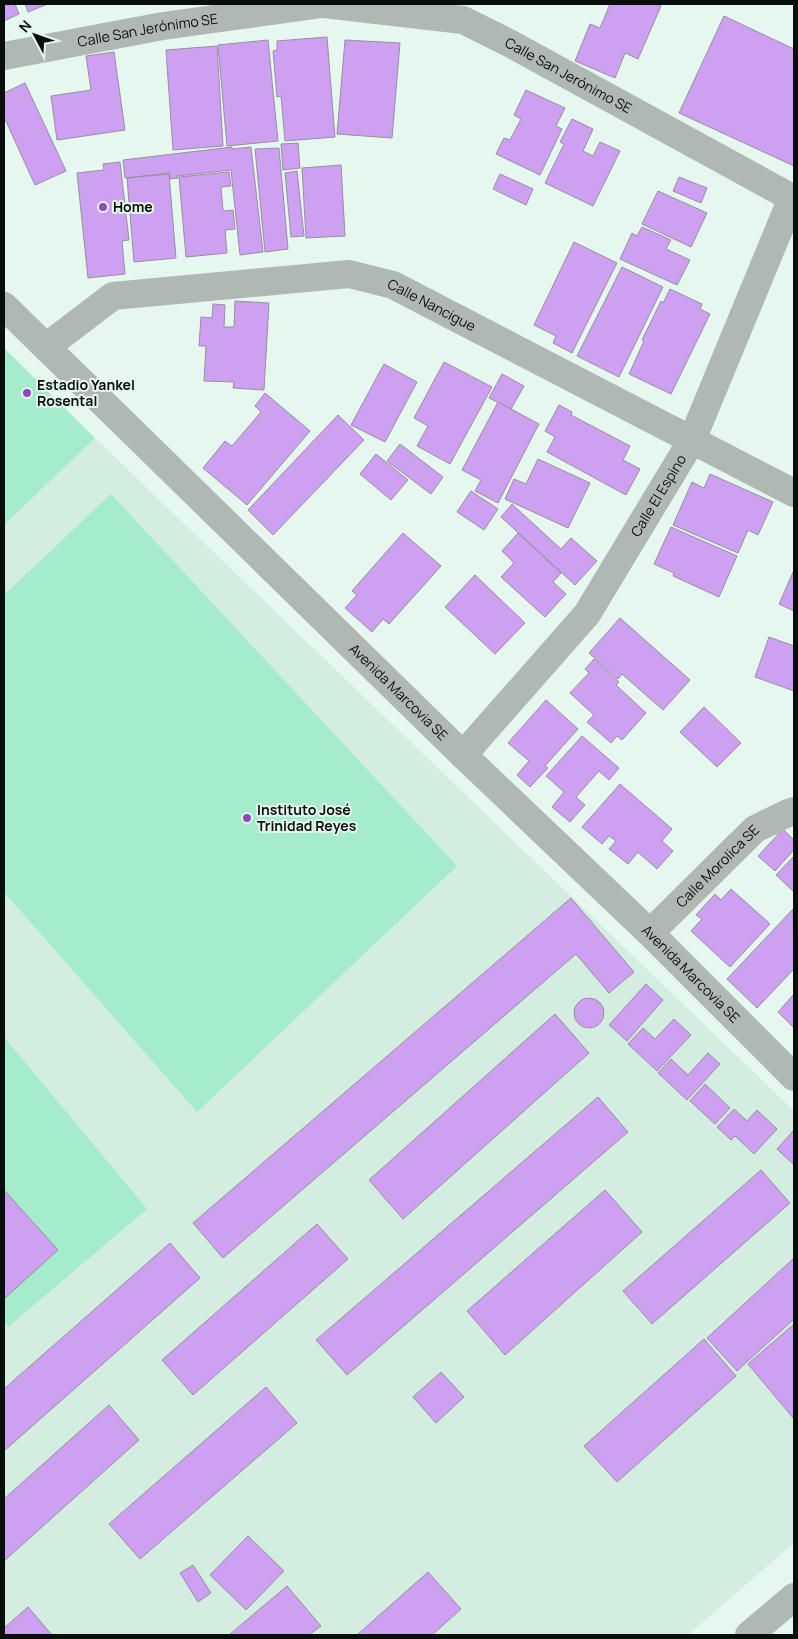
<svg xmlns="http://www.w3.org/2000/svg" width="798" height="1639" font-family="Manrope,sans-serif">
	<rect width="100%" height="100%" fill="#e5f7ee"/>
	<!-- built -->
	<polygon fill="#d3eee0" points="95,438 794,1111 794,1543 688,1635 4,1635 4,525"/>
	<!-- green -->
	<g fill="#a4ecca">
		<polygon points="4,348 95,438 4,525"/>
		<polygon points="111,494 457,866 197,1112 4,892 4,595"/>
		<polygon points="4,1037 147,1209 8,1327 4,1322"/>
	</g>
	<!-- building -->
	<g fill="#cea0f2" stroke="#978f9e">
		<polygon points="4,4 15,4 19,14 4,21"/>
		<polygon points="25,4 48,4 28,12"/>
		<polygon points="610,4 656,4 661,6 638,59 625,53 615,78 575,61 590,24 600,28"/>
		<polygon points="724,16 794,49 794,166 679,113"/>
		<polygon points="327,37 335,137 285,141 281,96 277,97 273,51 277,50 277,41"/>
		<polygon points="268,40 278,141 227,146 218,45"/>
		<polygon points="345,40 400,43 392,138 337,134"/>
		<polygon points="217,46 223,146 173,150 166,50"/>
		<polygon points="114,52 125,130 57,140 51,96 91,90 86,56"/>
		<polygon points="25,83 66,171 35,185 4,117 4,93"/>
		<polygon points="526,90 565,108 556,126 562,129 540,175 496,154 504,138 510,140 521,119 514,115"/>
		<polygon points="572,119 593,129 583,151 593,156 600,142 620,151 593,206 545,183 564,144 560,142"/>
		<polygon points="298,143 300,168 283,170 281,144"/>
		<polygon points="232,147 232,149 251,147 263,252 240,255 231,170 177,176 178,178 170,179 170,173 125,178 123,160"/>
		<polygon points="279,148 288,249 265,252 255,149"/>
		<polygon points="120,162 129,240 122,241 125,274 88,278 77,173 104,170 103,164"/>
		<polygon points="341,165 345,236 306,238 302,168"/>
		<polygon points="297,171 304,236 291,237 285,173"/>
		<polygon points="229,172 231,186 221,187 223,211 233,210 235,229 225,230 227,253 186,257 179,177"/>
		<polygon points="169,174 176,258 134,262 127,178"/>
		<polygon points="500,174 533,189 526,205 493,189"/>
		<polygon points="679,177 707,188 701,203 673,191"/>
		<polygon points="658,191 707,213 691,247 642,224"/>
		<polygon points="642,227 671,240 666,249 690,260 677,285 620,259 632,233 637,236"/>
		<polygon points="574,242 617,263 572,353 553,343 556,336 534,325"/>
		<polygon points="622,267 663,287 619,377 577,356"/>
		<polygon points="670,289 702,304 700,309 710,314 671,394 629,374 644,341 642,340 661,301 663,303"/>
		<polygon points="235,301 269,303 264,390 233,388 234,382 204,381 206,346 199,346 201,317 212,318 213,304 225,305 224,327 234,327"/>
		<polygon points="444,362 492,387 450,464 417,446 428,426 414,418"/>
		<polygon points="384,364 417,382 385,442 351,425"/>
		<polygon points="502,374 524,386 511,409 489,398"/>
		<polygon points="265,393 310,431 247,505 203,468 225,441 232,446 261,412 255,406"/>
		<polygon points="498,402 539,424 498,503 475,491 481,480 462,470"/>
		<polygon points="559,405 572,412 571,415 630,446 623,460 640,469 626,495 547,452 555,437 545,431"/>
		<polygon points="338,415 364,440 273,535 248,510"/>
		<polygon points="400,444 443,477 431,494 387,461"/>
		<polygon points="376,454 408,480 391,500 360,474"/>
		<polygon points="538,459 590,483 568,528 505,499 514,479 526,484"/>
		<polygon points="710,474 773,502 758,535 748,530 738,553 673,525 692,482 704,488"/>
		<polygon points="471,491 498,509 484,530 457,512"/>
		<polygon points="512,504 561,549 571,538 597,561 575,585 501,517"/>
		<polygon points="671,527 737,556 719,597 673,576 674,573 654,564"/>
		<polygon points="403,533 441,566 389,624 383,619 372,632 345,608 357,595 352,591"/>
		<polygon points="518,533 561,573 553,582 566,594 545,617 501,577 514,563 502,551"/>
		<polygon points="794,570 794,611 779,604"/>
		<polygon points="475,575 525,623 495,654 445,607"/>
		<polygon points="620,618 690,680 663,710 622,674 618,679 589,653"/>
		<polygon points="769,637 794,646 794,691 755,677"/>
		<polygon points="594,659 619,682 616,685 646,713 622,740 617,736 611,743 587,722 594,715 570,693 589,673 585,669"/>
		<polygon points="546,700 578,729 545,766 548,768 530,787 517,775 529,761 508,743"/>
		<polygon points="704,707 741,743 717,767 680,732"/>
		<polygon points="582,736 619,768 609,780 599,771 576,797 585,805 570,822 552,807 564,792 546,776"/>
		<polygon points="620,784 672,829 662,841 673,851 657,869 638,852 628,864 609,849 616,841 609,836 602,844 582,827"/>
		<polygon points="783,829 794,840 794,850 775,871 758,856"/>
		<polygon points="794,856 794,892 776,875"/>
		<polygon points="731,889 770,924 730,967 691,931 702,919 696,915 715,894 721,900"/>
		<polygon points="571,898 634,972 609,993 576,954 223,1258 193,1223"/>
		<polygon points="793,909 794,969 757,1008 727,979"/>
		<polygon points="646,984 663,1000 627,1041 609,1025"/>
		<polygon points="794,994 794,1028 778,1012"/>
		<circle cx="589" cy="1013" r="15"/>
		<polygon points="555,1014 589,1053 403,1219 369,1180"/>
		<polygon points="674,1019 691,1035 657,1071 628,1044 643,1028 655,1039"/>
		<polygon points="708,1053 720,1064 687,1100 658,1073 671,1059 688,1075"/>
		<polygon points="705,1084 730,1108 715,1124 690,1101"/>
		<polygon points="598,1097 628,1132 347,1375 316,1340"/>
		<polygon points="734,1109 747,1121 757,1110 777,1129 754,1154 735,1136 731,1140 717,1127"/>
		<polygon points="794,1130 794,1165 777,1149"/>
		<polygon points="761,1170 790,1203 652,1324 623,1291"/>
		<polygon points="4,1190 58,1250 5,1298 4,1297"/>
		<polygon points="605,1190 642,1232 505,1355 467,1311"/>
		<polygon points="317,1224 348,1259 193,1395 162,1360"/>
		<polygon points="170,1243 200,1278 4,1451 4,1389"/>
		<polygon points="794,1258 794,1319 737,1371 707,1338"/>
		<polygon points="794,1324 794,1419 748,1364"/>
		<polygon points="704,1339 736,1376 617,1482 584,1446"/>
		<polygon points="441,1372 464,1397 436,1423 413,1397"/>
		<polygon points="266,1387 297,1423 140,1559 109,1524"/>
		<polygon points="109,1405 139,1440 4,1561 4,1499"/>
		<polygon points="248,1536 284,1571 246,1610 210,1575"/>
		<polygon points="193,1565 211,1593 198,1602 180,1573"/>
		<polygon points="428,1572 461,1609 432,1635 357,1635"/>
		<polygon points="287,1586 321,1626 309,1635 229,1635"/>
		<polygon points="28,1607 52,1635 4,1635 4,1628"/>
	</g>
	<g fill="none" stroke-linecap="round" stroke-linejoin="round">
		<!-- minor -->
		<g stroke="#b0b8b4" stroke-width="28">
			<path id="s1" d="M324,4L463,20L511,44L794,199"/>
			<path id="s2" d="M4,56L163,26L322,4"/>
			<path id="s3" d="M4,306L463,755L650,933L794,1077"/>
			<path id="s4" d="M46,347L113,296L349,274L393,285L794,493"/>
			<path id="s5" d="M463,755L587,614L692,440L792,198"/>
			<path id="s6" d="M650,933L755,829L788,813L794,811"/>
			<polyline points="749,1635 794,1597"/>
		</g>
	</g>
	<!-- markers -->
	<g fill="#8e49bd" stroke="#e5f7ee" stroke-width="2">
		<circle cx="103" cy="207" r="5"/>
		<circle cx="27" cy="393" r="5"/>
		<circle cx="247" cy="818" r="5"/>
	</g>
	<g text-anchor="middle" stroke-width="4" stroke-linejoin="round" paint-order="stroke">
		<!-- street labels -->
		<g font-size="14" fill="#080e0b" stroke="#e5f7ee">
			<text dy="5" stroke="none"><textPath href="#s2" startOffset="146">Calle San Jerónimo SE</textPath></text>
			<text dy="5" stroke="none"><textPath href="#s1" startOffset="259">Calle San Jerónimo SE</textPath></text>
			<text dy="5" stroke="none"><textPath href="#s4" startOffset="410">Calle Nancigue</textPath></text>
			<text dy="5" stroke="none"><textPath href="#s5" startOffset="326">Calle El Espino</textPath></text>
			<text dy="5" stroke="none"><textPath href="#s3" startOffset="552">Avenida Marcovia SE</textPath></text>
			<text dy="5" stroke="none"><textPath href="#s6" startOffset="95">Calle Morolica SE</textPath></text>
			<text dy="5" stroke="none"><textPath href="#s3" startOffset="958">Avenida Marcovia SE</textPath></text>
		</g>
		<!-- poi labels -->
		<g font-size="14" font-weight="bold" fill="#080e0b" stroke="#e5f7ee" text-anchor="start">
			<text x="113" y="212">Home</text>
			<text x="37" y="390">Estadio Yankel<tspan x="37" dy="16">Rosental</tspan></text>
			<text x="257" y="815">Instituto José<tspan x="257" dy="16">Trinidad Reyes</tspan></text>
		</g>
	</g>
	<!-- border -->
	<rect width="798" height="1639" fill="none" stroke="#080e0b" stroke-width="10"/>
	<!-- north arrow -->
	<g transform="translate(35 35) rotate(311)" stroke="#e5f7ee" stroke-width="4" paint-order="stroke">
	<path d="M0-4L9 19L0 12L-9 19Z" fill="#080e0b"/>
	<text y="-8" font-size="14" font-weight="bold" text-anchor="middle" fill="#080e0b">N</text>
	</g>
</svg>
